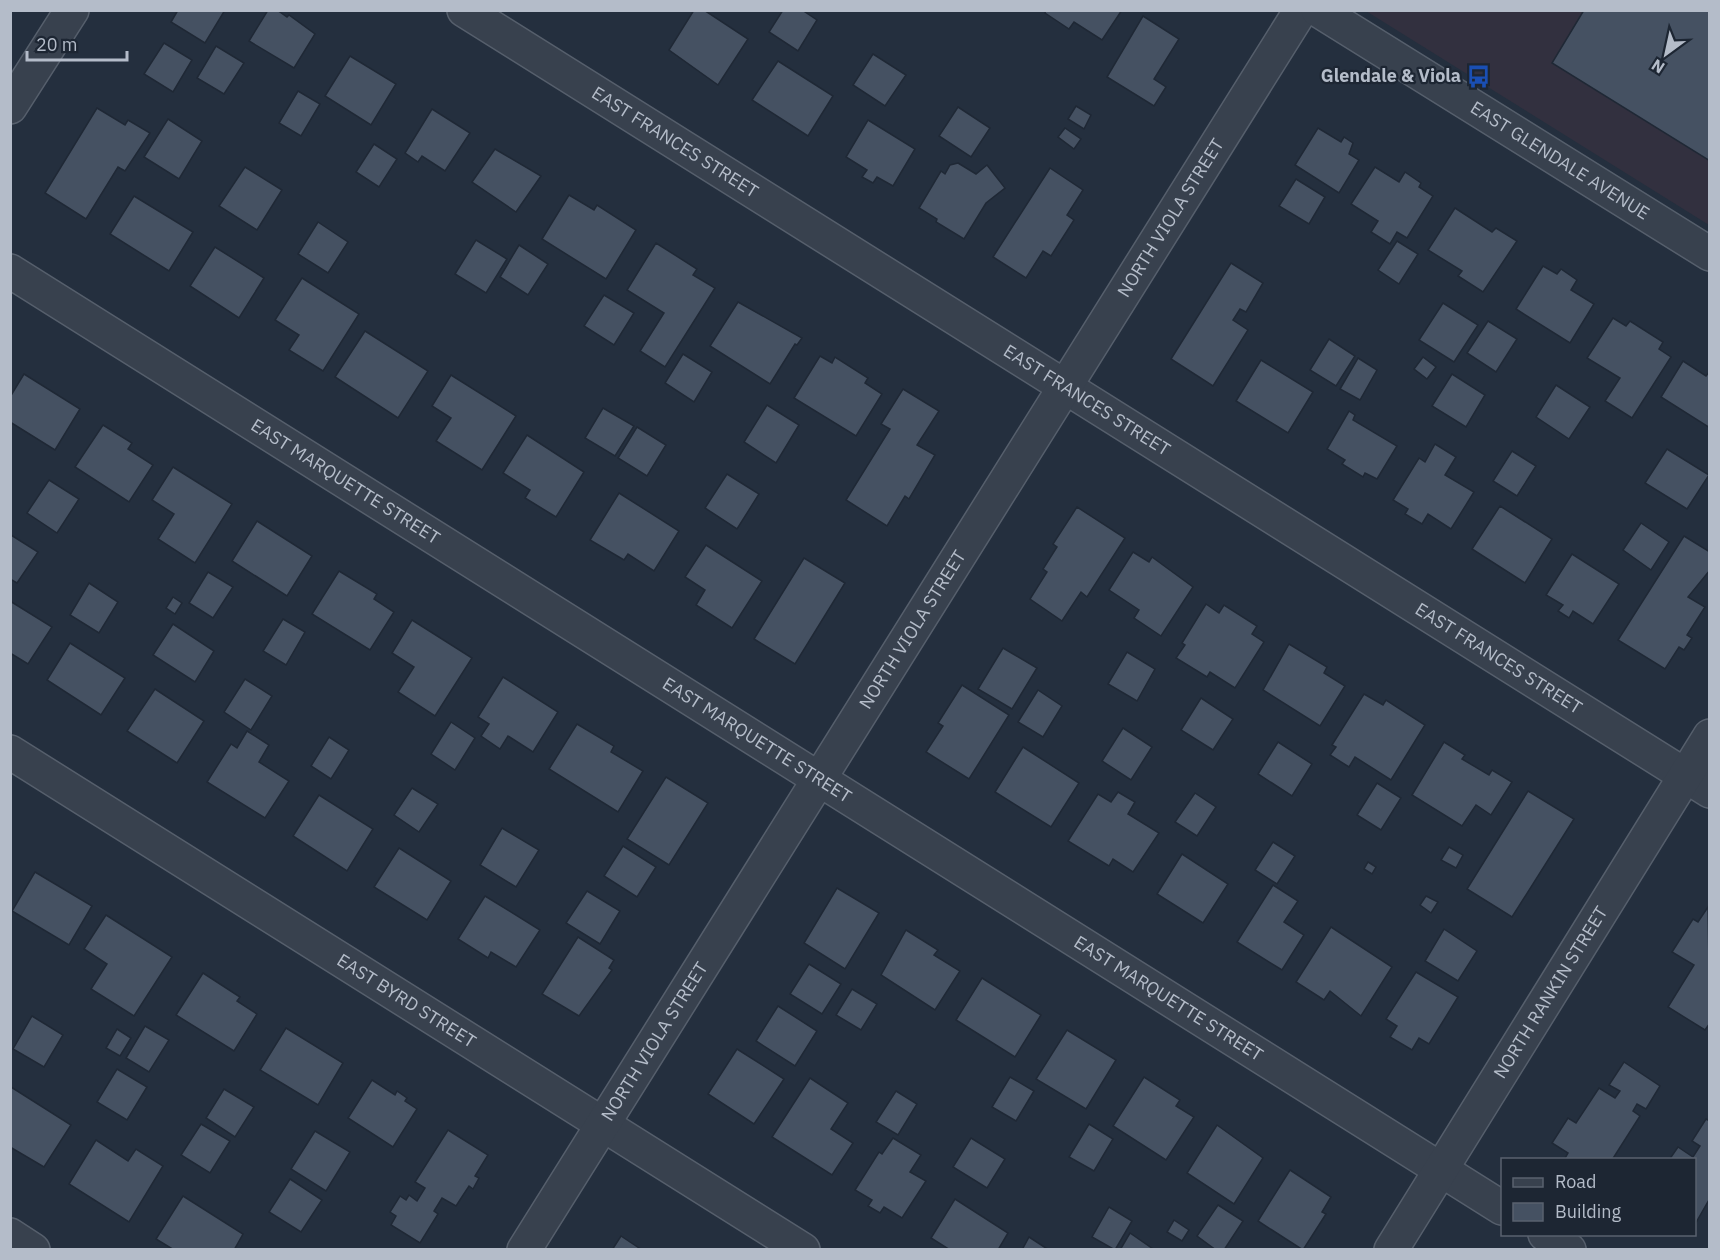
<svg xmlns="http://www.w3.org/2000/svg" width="1720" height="1260" font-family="'IBM Plex Sans',sans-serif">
	<rect width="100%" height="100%" fill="#242f3e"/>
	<!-- medical -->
	<polygon fill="#32303f" points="1366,11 1709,11 1709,225"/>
	<!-- building -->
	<g fill="#455162" stroke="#1f2835" stroke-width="1.5">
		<polygon points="178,10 225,10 205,43 171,22"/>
		<polygon points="268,10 277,10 287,17 289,15 315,34 294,68 249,41"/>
		<polygon points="694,10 704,10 748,39 718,85 669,50"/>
		<polygon points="783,10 802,10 817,20 798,51 769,32"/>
		<polygon points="1046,10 1122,10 1102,40 1074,22 1069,29 1045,13"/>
		<polygon points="1584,10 1710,10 1710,161 1552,63"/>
		<polygon points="1143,16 1179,39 1154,79 1166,87 1154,106 1107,77"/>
		<polygon points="164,43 192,60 173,92 144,74"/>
		<polygon points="216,46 244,63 224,94 197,78"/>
		<polygon points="873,54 906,75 885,106 853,85"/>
		<polygon points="350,56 396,84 371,125 325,96"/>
		<polygon points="778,61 833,96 808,136 752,100"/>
		<polygon points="298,91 320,104 301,136 279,123"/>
		<polygon points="1076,106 1091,115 1084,129 1068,119"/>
		<polygon points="958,107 990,128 971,157 939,136"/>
		<polygon points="97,108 125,125 128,120 150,133 125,171 118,167 86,219 45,193"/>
		<polygon points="432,109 470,133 445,171 422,156 418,162 405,153"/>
		<polygon points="168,119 202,141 179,179 144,157"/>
		<polygon points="868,120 915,149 893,186 877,177 873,183 862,177 867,170 846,157"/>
		<polygon points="1065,128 1081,139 1074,149 1058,137"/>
		<polygon points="1318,128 1341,142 1344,137 1353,143 1349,154 1359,160 1339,193 1295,165"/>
		<polygon points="374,144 397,159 379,187 356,172"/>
		<polygon points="495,149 541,176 516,212 472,182"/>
		<polygon points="958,163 976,174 987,165 1005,188 986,203 964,239 936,222 937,219 919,208 941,171 945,174 950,165"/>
		<polygon points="245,167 282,190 257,230 219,206"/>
		<polygon points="1375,167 1399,182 1405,172 1421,183 1419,187 1433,196 1407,238 1397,232 1390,244 1371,232 1378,221 1351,204"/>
		<polygon points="1050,168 1083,190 1067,215 1074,220 1051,256 1043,251 1026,278 993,257"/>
		<polygon points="1296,179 1325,197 1309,224 1279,206"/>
		<polygon points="569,195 594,210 597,205 636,230 606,279 542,239"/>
		<polygon points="134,196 193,232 169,271 110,234"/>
		<polygon points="1455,208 1492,232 1496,228 1517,241 1483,292 1458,276 1462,271 1428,250"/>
		<polygon points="318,222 348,242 328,273 298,254"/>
		<polygon points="476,240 507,259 486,293 455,274"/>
		<polygon points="1397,241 1418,254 1399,284 1378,270"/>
		<polygon points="656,243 697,269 693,275 715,288 665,367 640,351 664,313 627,290"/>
		<polygon points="519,245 548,264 528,295 500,277"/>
		<polygon points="215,247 264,278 239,318 190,286"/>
		<polygon points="1231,263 1263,283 1246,312 1240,309 1233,320 1248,330 1213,386 1171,359"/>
		<polygon points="1543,266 1557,274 1561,269 1577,280 1571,290 1594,304 1570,343 1516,309"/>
		<polygon points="302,278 359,314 323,371 289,350 299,335 275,320"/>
		<polygon points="604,295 634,313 614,345 584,326"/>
		<polygon points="738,302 802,338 797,345 795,344 770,384 710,346"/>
		<polygon points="1443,303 1478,325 1454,362 1419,340"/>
		<polygon points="1613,318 1626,326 1630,321 1663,342 1659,349 1671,357 1632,418 1605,401 1620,378 1587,358"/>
		<polygon points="1488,321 1517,339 1496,372 1467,353"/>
		<polygon points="365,331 428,371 398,418 335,377"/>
		<polygon points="1329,339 1355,356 1336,386 1310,370"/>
		<polygon points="683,354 712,372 694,402 665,383"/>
		<polygon points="820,356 832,363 835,357 868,378 865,383 882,394 856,436 794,398"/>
		<polygon points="1423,357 1436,367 1427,379 1414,369"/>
		<polygon points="1358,358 1377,370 1360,400 1340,389"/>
		<polygon points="1261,360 1313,392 1288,433 1236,401"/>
		<polygon points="1683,361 1706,376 1710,371 1710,428 1661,397"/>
		<polygon points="24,374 80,409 55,450 10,422 10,397"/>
		<polygon points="1452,374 1485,395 1466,427 1432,406"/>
		<polygon points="451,375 516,416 482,470 436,441 451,418 432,406"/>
		<polygon points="1556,385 1590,407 1569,439 1536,417"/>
		<polygon points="903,389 939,411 917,445 935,455 909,499 905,496 887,526 846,500 890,429 881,424"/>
		<polygon points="767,405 799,425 776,463 744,442"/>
		<polygon points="603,408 634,426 615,456 585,438"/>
		<polygon points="1349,411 1355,415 1353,420 1397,446 1377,479 1365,473 1363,477 1342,464 1345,460 1327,449"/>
		<polygon points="103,425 132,443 128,449 153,465 129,502 75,467"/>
		<polygon points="637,427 666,445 647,476 618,458"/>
		<polygon points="527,435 584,472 556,517 525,498 530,490 503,473"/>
		<polygon points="1435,444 1456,457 1445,475 1474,492 1451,529 1428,514 1422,524 1405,514 1408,509 1393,500 1419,458 1425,462"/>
		<polygon points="1667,449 1709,475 1687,509 1645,483"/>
		<polygon points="1512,451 1536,466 1517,496 1493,481"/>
		<polygon points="173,467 232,504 195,563 158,539 174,514 152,500"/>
		<polygon points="727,474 759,494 737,529 705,508"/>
		<polygon points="49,480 79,499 57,533 27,513"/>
		<polygon points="619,493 679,531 654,571 628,554 624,560 590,540"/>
		<polygon points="1500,506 1552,539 1525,583 1472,549"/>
		<polygon points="1077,507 1125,538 1087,597 1081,592 1062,621 1030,599 1047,572 1043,569 1057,547 1053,544"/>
		<polygon points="257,521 312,556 287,596 232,561"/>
		<polygon points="1641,523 1669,542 1651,570 1623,550"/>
		<polygon points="11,535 38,552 17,583 10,579"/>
		<polygon points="1684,536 1710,552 1710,570 1688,597 1705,607 1687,635 1692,638 1684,650 1679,647 1665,669 1618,640"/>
		<polygon points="706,545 762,581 732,628 696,605 705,590 685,577"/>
		<polygon points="1133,552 1149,562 1152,557 1193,587 1161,636 1134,618 1139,610 1109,590"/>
		<polygon points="1572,554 1619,584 1593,624 1573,611 1569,618 1558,611 1563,605 1546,595"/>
		<polygon points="804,558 845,583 795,664 754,639"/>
		<polygon points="339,571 377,594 374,599 394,612 370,650 312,614"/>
		<polygon points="208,572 233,587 213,618 189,603"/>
		<polygon points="89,583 118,602 99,633 70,615"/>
		<polygon points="173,597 182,603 175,614 166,608"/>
		<polygon points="10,601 52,627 28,664 10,653"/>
		<polygon points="1206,604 1219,613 1224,605 1257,626 1252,634 1264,642 1235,688 1210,672 1207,677 1176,658 1185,645 1182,643"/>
		<polygon points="283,619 305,632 286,665 263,651"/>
		<polygon points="412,620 472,658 435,716 398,692 414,667 392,653"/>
		<polygon points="173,624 214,651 195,682 153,655"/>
		<polygon points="70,643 125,678 101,715 47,680"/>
		<polygon points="1289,644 1327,667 1324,673 1345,686 1320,726 1263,690"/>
		<polygon points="1003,648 1037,668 1012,709 978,689"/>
		<polygon points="1127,652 1155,669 1137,701 1108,684"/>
		<polygon points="503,677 558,712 533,752 508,736 500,749 481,736 489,724 478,717"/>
		<polygon points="245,679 272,696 251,730 224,712"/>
		<polygon points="962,685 1009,715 969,779 926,752 943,726 938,723"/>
		<polygon points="155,689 204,721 177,763 127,731"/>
		<polygon points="1038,690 1062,706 1043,737 1018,722"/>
		<polygon points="1364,694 1383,705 1386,700 1425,725 1391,780 1355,757 1349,767 1330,755 1336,747 1332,745"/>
		<polygon points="1201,698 1233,719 1213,750 1181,730"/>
		<polygon points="451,722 475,738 455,770 431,754"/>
		<polygon points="577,724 614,746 611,752 643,771 618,812 549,769"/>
		<polygon points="1123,728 1152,747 1131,780 1102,761"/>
		<polygon points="247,731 269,745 259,762 289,781 265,818 207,782 231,744 237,748"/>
		<polygon points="329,737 349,750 331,779 311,766"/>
		<polygon points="1278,742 1312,764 1292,796 1258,774"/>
		<polygon points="1444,742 1465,755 1462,759 1489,775 1492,770 1512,782 1491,815 1476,805 1462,826 1412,795"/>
		<polygon points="1023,747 1079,783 1051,827 995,792"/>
		<polygon points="666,777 708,803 669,865 627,839"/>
		<polygon points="1377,783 1401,798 1381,830 1357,815"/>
		<polygon points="412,788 438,804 419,832 394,815"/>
		<polygon points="1528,791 1574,819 1512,917 1467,889"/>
		<polygon points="1118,792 1135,802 1128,814 1159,833 1133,872 1113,859 1109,866 1068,841 1098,794 1111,802"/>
		<polygon points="1195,793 1216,807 1197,836 1175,822"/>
		<polygon points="319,795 373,829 347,871 293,836"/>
		<polygon points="502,828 539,850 516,887 480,865"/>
		<polygon points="1273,842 1295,856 1277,884 1255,870"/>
		<polygon points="623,846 656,867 637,897 604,876"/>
		<polygon points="1449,847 1463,855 1456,868 1441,860"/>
		<polygon points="399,848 451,881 427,920 374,887"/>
		<polygon points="1182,854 1228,884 1203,923 1157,894"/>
		<polygon points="1368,862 1376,867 1372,874 1364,869"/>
		<polygon points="35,872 92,906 69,945 12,911"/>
		<polygon points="1273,885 1298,901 1284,922 1304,935 1282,970 1237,942"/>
		<polygon points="837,888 879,913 845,969 804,943"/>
		<polygon points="587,891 620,911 600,944 566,923"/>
		<polygon points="485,896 540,930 516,967 491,952 488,958 458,939"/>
		<polygon points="1426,896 1438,902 1431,913 1420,905"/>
		<polygon points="1708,907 1710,1023 1705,1030 1668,1007 1694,965 1672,952 1693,919 1698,922"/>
		<polygon points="106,915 172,957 134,1016 91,989 107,964 84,949"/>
		<polygon points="1331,927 1392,967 1361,1016 1330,991 1324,1000 1296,982"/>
		<polygon points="1444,929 1477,951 1458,981 1425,961"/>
		<polygon points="906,930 938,950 934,955 960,971 935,1010 881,975"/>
		<polygon points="578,937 614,960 609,968 612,970 579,1016 542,994"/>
		<polygon points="809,964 841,984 822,1014 790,994"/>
		<polygon points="1416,972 1458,997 1429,1044 1419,1038 1412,1050 1390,1037 1397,1026 1386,1019"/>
		<polygon points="203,973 240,997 237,1001 257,1014 234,1051 176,1015"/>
		<polygon points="982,978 1041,1015 1015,1057 956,1020"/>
		<polygon points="852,989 877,1004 861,1030 836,1015"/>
		<polygon points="778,1006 817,1031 795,1066 756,1041"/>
		<polygon points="32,1016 63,1035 44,1067 13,1049"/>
		<polygon points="145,1026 169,1040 149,1072 126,1058"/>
		<polygon points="286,1028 343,1063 318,1105 260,1070"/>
		<polygon points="117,1029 131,1038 120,1056 106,1048"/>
		<polygon points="1067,1030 1116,1060 1086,1109 1036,1079"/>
		<polygon points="737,1049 784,1079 754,1124 708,1094"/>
		<polygon points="1624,1062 1660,1086 1646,1109 1637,1104 1633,1111 1640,1116 1612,1160 1564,1160 1568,1153 1552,1143 1568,1118 1576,1123 1599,1088 1615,1098 1620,1091 1609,1085"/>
		<polygon points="117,1069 147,1087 127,1120 97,1102"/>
		<polygon points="1010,1077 1034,1091 1016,1121 992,1107"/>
		<polygon points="1144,1077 1180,1100 1176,1106 1194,1117 1166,1160 1113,1126"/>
		<polygon points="810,1078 848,1103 831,1129 853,1143 832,1175 772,1137"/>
		<polygon points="372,1080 395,1095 397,1091 407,1098 405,1101 417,1109 393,1147 348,1118"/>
		<polygon points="11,1087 71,1125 44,1167 10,1147"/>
		<polygon points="224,1089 254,1107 235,1137 206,1118"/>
		<polygon points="896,1091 917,1104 898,1135 876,1122"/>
		<polygon points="1706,1119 1710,1121 1710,1198 1694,1226 1694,1160 1669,1160 1678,1147 1693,1157 1700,1146 1692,1141"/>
		<polygon points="201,1124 230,1141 210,1173 181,1155"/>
		<polygon points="1089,1124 1113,1139 1094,1171 1069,1157"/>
		<polygon points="1217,1125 1263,1158 1234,1204 1187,1173"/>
		<polygon points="448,1130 488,1155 475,1176 479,1178 473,1189 469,1186 456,1206 442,1198 434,1211 438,1214 420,1243 391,1225 396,1216 390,1212 400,1196 406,1200 409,1195 417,1201 425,1188 415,1182"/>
		<polygon points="315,1131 350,1152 326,1191 291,1169"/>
		<polygon points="893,1138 921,1155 910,1172 926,1181 902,1218 884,1207 880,1213 868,1206 872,1200 855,1190 879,1152 882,1154"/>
		<polygon points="971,1138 1005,1159 987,1188 953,1167"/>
		<polygon points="96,1140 128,1161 136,1149 163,1166 129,1222 69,1184"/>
		<polygon points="1290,1170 1331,1197 1322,1212 1326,1214 1303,1250 1258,1221"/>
		<polygon points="290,1179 322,1200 301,1232 269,1212"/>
		<polygon points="183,1196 243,1234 234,1250 174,1250 156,1239"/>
		<polygon points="955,1199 1008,1233 998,1250 950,1250 931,1238"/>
		<polygon points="1218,1205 1243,1221 1224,1250 1216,1250 1197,1236"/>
		<polygon points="1109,1207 1132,1221 1115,1250 1092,1237"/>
		<polygon points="1174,1220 1189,1230 1182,1241 1167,1232"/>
		<polygon points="1130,1233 1153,1249 1153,1250 1120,1250"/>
		<polygon points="621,1236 642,1250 612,1250"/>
		<polygon points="1029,1237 1049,1250 1022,1250"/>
	</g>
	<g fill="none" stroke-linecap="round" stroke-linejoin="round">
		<defs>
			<g id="minor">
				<path id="s1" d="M464,10L1710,791"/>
				<polyline points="10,107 72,10"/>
				<path id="s2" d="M10,271L1502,1208"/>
				<path id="s3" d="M10,752L803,1250"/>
				<polyline points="1545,1234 1569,1250"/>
				<polyline points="10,1235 33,1250"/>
				<path id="s4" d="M524,1250L1301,10"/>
				<path id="s5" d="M1391,1250L1710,736"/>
			</g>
			<g id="tertiary">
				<path id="s6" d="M1318,10L1710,254"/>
			</g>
		</defs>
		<!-- minor casing -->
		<use href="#minor" stroke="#565f6c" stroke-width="36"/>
		<!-- tertiary casing -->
		<use href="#tertiary" stroke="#565f6c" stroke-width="36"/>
		<!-- minor -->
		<use href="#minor" stroke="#38414e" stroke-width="33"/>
		<!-- tertiary -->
		<use href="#tertiary" stroke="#38414e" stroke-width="33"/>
	</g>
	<!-- icons -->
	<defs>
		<symbol id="bus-bare" viewBox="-9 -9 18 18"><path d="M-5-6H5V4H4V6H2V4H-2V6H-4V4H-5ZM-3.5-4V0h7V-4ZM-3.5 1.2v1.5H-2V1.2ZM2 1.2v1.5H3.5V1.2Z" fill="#1a4fb4" stroke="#1d2633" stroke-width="2.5" paint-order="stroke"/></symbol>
	</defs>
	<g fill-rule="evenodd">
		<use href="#bus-bare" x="1462" y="60" width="33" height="33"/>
	</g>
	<g text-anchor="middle" stroke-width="4.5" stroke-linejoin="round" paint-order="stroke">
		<!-- poi labels -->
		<g font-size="18" font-weight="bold" fill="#b4bcc9" stroke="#1d2633" text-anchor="end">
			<text x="1461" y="82">Glendale &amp; Viola</text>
		</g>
		<!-- street labels -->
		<g font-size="18" fill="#b4bcc9" stroke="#1d2633">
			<text dy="6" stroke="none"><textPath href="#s1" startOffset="249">EAST FRANCES STREET</textPath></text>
			<text dy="6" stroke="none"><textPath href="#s6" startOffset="285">EAST GLENDALE AVENUE</textPath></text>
			<text dy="6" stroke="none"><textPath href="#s4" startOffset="1218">NORTH VIOLA STREET</textPath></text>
			<text dy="6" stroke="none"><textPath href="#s1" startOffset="735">EAST FRANCES STREET</textPath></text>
			<text dy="6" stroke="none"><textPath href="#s2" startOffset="396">EAST MARQUETTE STREET</textPath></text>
			<text dy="6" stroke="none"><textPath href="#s4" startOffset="732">NORTH VIOLA STREET</textPath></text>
			<text dy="6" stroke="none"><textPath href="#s1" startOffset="1221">EAST FRANCES STREET</textPath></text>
			<text dy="6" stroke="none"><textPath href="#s2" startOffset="882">EAST MARQUETTE STREET</textPath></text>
			<text dy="6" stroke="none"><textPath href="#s5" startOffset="303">NORTH RANKIN STREET</textPath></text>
			<text dy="6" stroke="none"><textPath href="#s2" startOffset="1368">EAST MARQUETTE STREET</textPath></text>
			<text dy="6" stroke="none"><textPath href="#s3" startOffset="468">EAST BYRD STREET</textPath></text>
			<text dy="6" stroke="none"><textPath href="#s4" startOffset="246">NORTH VIOLA STREET</textPath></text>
		</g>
	</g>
	<!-- border -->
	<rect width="1720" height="1260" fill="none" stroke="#b4bcc9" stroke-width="24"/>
	<!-- legend -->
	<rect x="1501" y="1158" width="195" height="78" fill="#1d2633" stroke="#59626f" stroke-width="1.5"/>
	<rect x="1513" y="1178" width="30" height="9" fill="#38414e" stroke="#59626f" stroke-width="1.5"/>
	<text x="1555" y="1188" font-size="18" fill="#b4bcc9">Road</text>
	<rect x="1513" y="1203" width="30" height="18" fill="#455162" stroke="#59626f" stroke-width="1.5"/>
	<text x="1555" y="1218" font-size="18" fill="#b4bcc9">Building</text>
	<!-- north arrow -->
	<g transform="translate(1666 54) rotate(213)" stroke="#1d2633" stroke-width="4.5" paint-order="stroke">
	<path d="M0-4.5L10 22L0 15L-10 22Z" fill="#b4bcc9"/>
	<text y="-9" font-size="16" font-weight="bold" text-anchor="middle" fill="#b4bcc9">N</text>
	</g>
	<!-- scale -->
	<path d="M27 51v9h100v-9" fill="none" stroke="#b4bcc9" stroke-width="3"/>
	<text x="36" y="51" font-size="18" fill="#b4bcc9" stroke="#1d2633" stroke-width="4.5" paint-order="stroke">20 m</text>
</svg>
